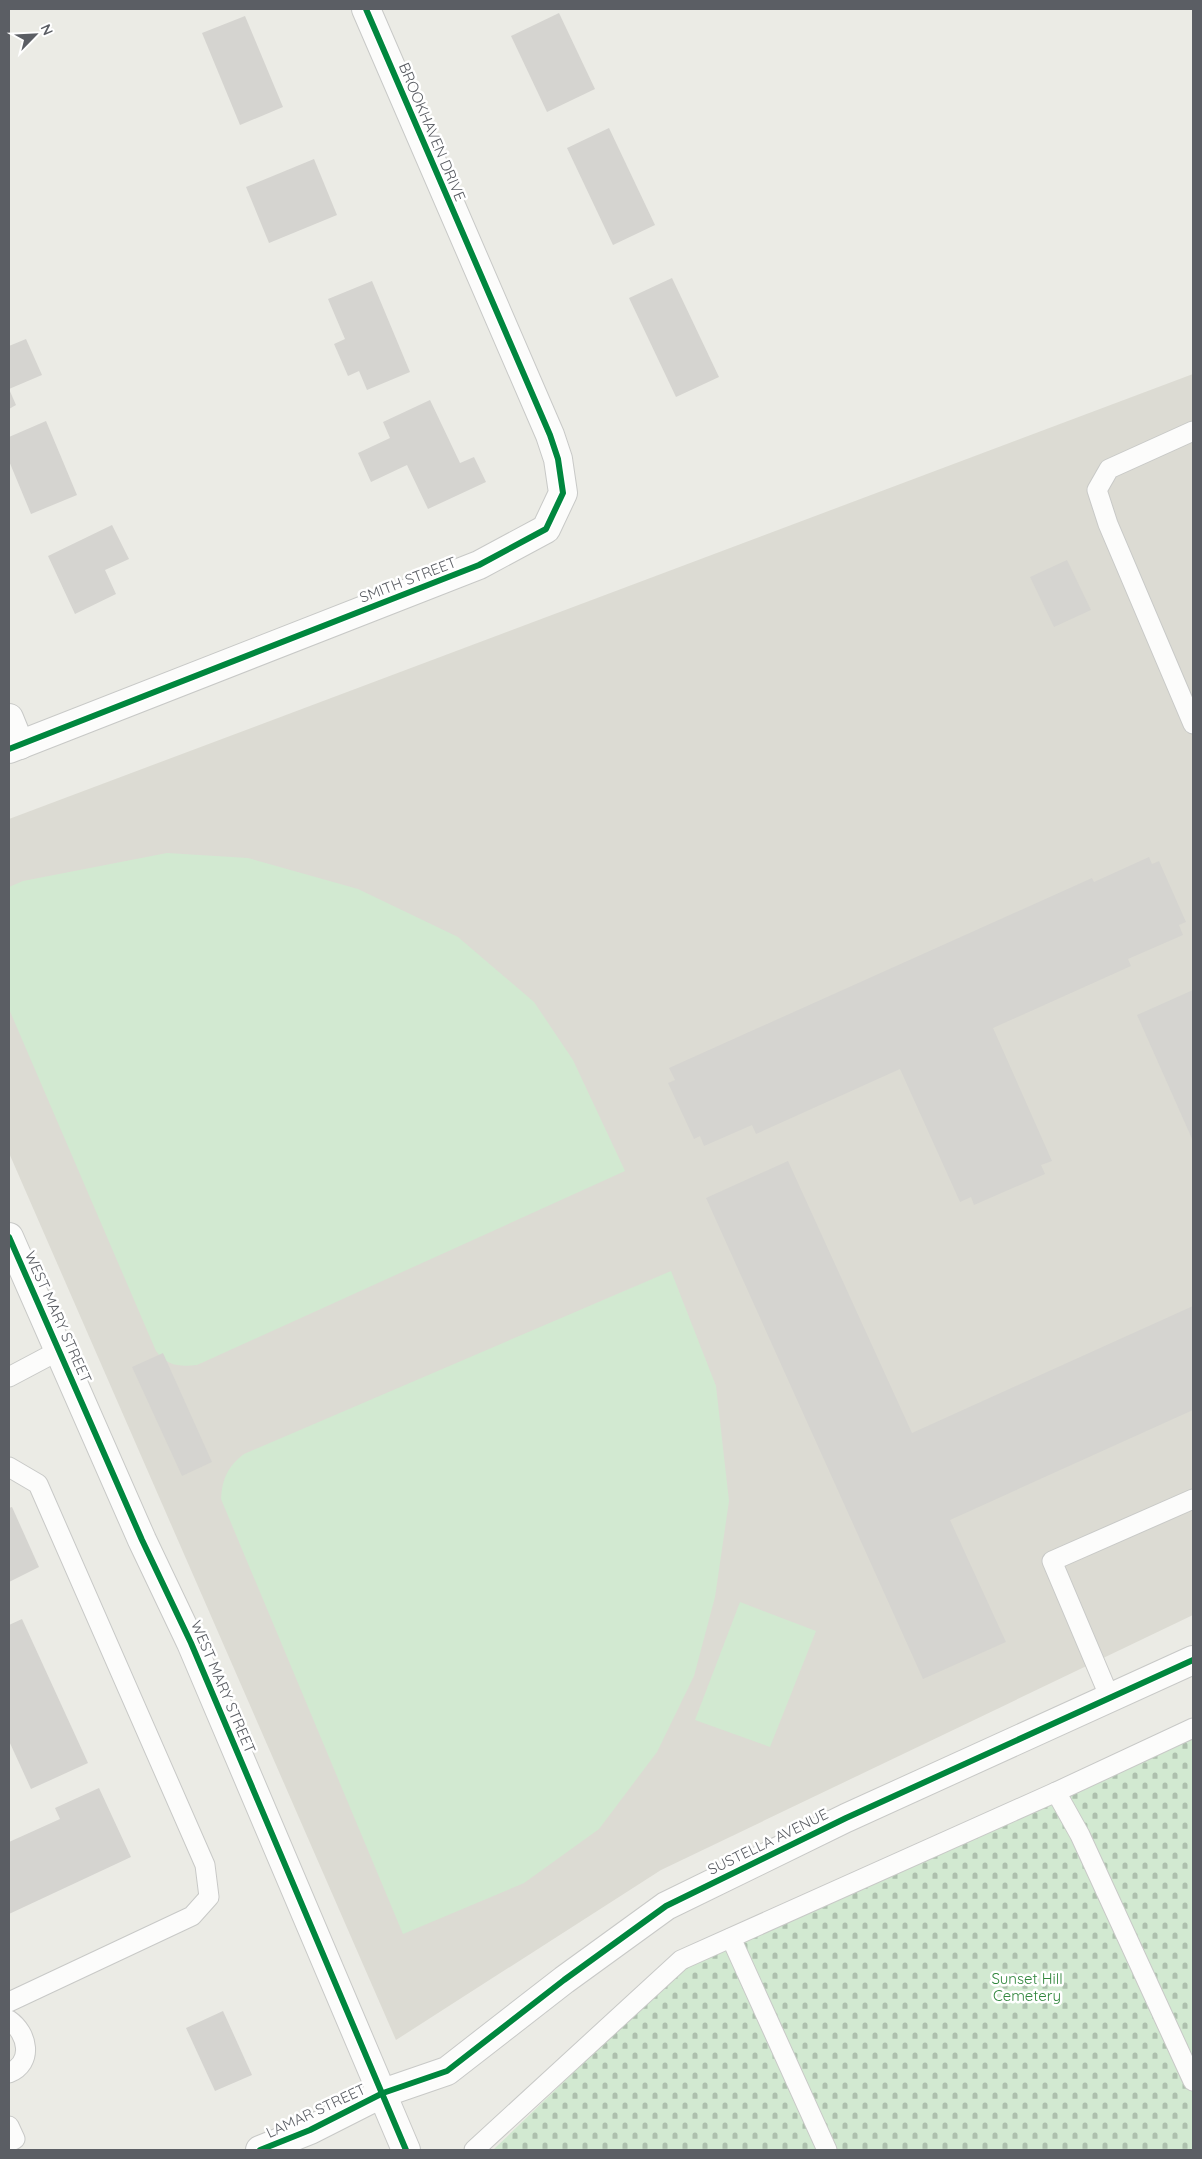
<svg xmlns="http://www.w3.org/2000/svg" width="1202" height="2159" font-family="Quicksand,sans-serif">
	<defs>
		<pattern id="cemetery-stones" width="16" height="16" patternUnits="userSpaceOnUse" patternTransform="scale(1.25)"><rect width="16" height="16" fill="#d2e9d1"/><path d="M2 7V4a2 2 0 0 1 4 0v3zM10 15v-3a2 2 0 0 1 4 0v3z" fill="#adc0ad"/></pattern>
	</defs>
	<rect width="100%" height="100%" fill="#ebebe5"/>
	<!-- education -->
	<polygon fill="#dcdbd3" points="1193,374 1193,1615 661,1870 396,2040 9,1153 9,819"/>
	<!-- grass -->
	<g fill="#d2e9d1">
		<path d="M167,853L248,858L358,889L458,937L534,1002L573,1060L625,1171L197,1365C180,1367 167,1366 156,1351L9,1009V887L23,881Z"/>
		<path d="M671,1271L716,1386L729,1501L715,1597L694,1676L657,1752L599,1829L524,1883L403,1934L221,1499C222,1479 228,1466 244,1454Z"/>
		<polygon points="740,1602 816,1631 770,1747 695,1720"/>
	</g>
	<!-- cemetery -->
	<polygon fill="url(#cemetery-stones)" points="1193,1730 1193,2150 493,2150 680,1970"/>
	<!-- building -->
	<g fill="#d5d4d0">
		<polygon points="559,13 595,89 547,112 511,36"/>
		<polygon points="245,16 283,107 240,125 202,33"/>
		<polygon points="609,128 655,225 613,245 567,148"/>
		<polygon points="314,159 337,215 269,243 246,187"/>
		<polygon points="672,278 719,377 676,397 629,298"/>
		<polygon points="372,281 410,372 367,390 359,371 348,376 334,344 345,339 328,299"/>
		<polygon points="26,339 42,375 9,389 16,405 9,409 9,346"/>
		<polygon points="430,400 460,463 474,457 486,482 428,509 407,465 371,482 358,453 390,438 383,422"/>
		<polygon points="46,421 77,495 31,514 9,461 9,437"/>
		<polygon points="112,525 129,559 105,570 116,594 75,614 48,556"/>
		<polygon points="1067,560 1091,610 1054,627 1030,577"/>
		<polygon points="1149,857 1152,864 1159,861 1186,922 1179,925 1183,935 1128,959 1131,966 993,1028 1052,1161 1041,1165 1045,1174 974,1205 971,1197 960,1202 900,1069 756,1134 752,1125 704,1146 700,1136 694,1139 668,1083 675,1080 669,1068 1092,878 1094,882"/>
		<polygon points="1193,990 1193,1141 1137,1015"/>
		<polygon points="788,1161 912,1433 1193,1306 1193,1410 950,1520 1006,1642 923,1679 706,1198"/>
		<polygon points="163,1353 212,1462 182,1476 132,1367"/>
		<polygon points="12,1507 39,1567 9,1582 9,1508"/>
		<polygon points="22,1619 88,1763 31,1789 9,1741 9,1625"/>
		<polygon points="99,1788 131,1857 9,1914 9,1842 60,1819 55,1808"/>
		<polygon points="223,2011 252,2075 215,2091 186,2028"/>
	</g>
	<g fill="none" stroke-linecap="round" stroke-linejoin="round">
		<defs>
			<g id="lane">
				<polyline points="1193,431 1109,469 1097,490 1108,524 1193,724"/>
				<polyline points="9,1377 60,1350"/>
				<polyline points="9,1467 38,1484 205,1865 209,1897 192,1916 9,2002"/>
				<polyline points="1110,1698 1052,1561 1193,1499"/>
				<polyline points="1056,1792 1193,1728"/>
				<polyline points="731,1938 827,2150"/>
				<path d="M9,2020C28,2033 34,2063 9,2073"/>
				<polyline points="9,2126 15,2139 9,2142"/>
				<polyline points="474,2150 681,1960 1056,1792 1080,1835 1193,2081"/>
			</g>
			<g id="street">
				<polyline points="9,718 20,745"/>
				<polyline points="9,749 479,565 546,529 563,493 558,459 550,435 366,9"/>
				<polyline points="9,1237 142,1540 191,1643 406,2150"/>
				<polyline points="260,2150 310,2130 383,2093 447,2071 564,1980 666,1906 846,1818 1193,1660"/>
			</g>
		</defs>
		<!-- lane casing -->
		<use href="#lane" stroke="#c8c9c7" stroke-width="21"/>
		<!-- street casing -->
		<use href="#street" stroke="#c8c9c7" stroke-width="30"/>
		<!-- lane -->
		<use href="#lane" stroke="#fcfcfb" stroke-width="19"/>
		<!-- street -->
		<use href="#street" stroke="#fcfcfb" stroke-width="28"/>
		<defs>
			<g id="cycleway">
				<polyline points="9,749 479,565 546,529 563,493 558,459 550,435 366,9"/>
				<polyline points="9,1237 142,1540 191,1643 406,2150"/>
				<polyline points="260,2150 310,2130 383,2093 447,2071 564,1980 666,1906 846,1818 1193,1660"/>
			</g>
		</defs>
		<!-- cycleway casing -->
		<use href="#cycleway" stroke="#fff" stroke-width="9"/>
		<!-- cycleway -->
		<use href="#cycleway" stroke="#00873e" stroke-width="6"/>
	</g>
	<g text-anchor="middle" stroke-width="5" stroke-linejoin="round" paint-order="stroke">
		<!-- street labels -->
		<g font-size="15" fill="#5b5e64" stroke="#fff">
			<text transform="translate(432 132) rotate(67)" y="5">BROOKHAVEN DRIVE</text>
			<text transform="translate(408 580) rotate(-21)" y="5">SMITH STREET</text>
			<text transform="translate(58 1317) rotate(66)" y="5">WEST MARY STREET</text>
			<text transform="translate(223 1687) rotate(67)" y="5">WEST MARY STREET</text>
			<text transform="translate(768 1842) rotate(-26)" y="5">SUSTELLA AVENUE</text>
			<text transform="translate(316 2111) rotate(-25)" y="5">LAMAR STREET</text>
		</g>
		<!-- park labels -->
		<g font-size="15" fill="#30863c" stroke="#fff">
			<text x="1027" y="1984">Sunset Hill<tspan x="1027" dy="17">Cemetery</tspan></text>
		</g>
	</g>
	<!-- border -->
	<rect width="1202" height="2159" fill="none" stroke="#5b5e64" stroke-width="20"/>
	<!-- north arrow -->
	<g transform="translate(35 35) rotate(66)" stroke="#ffffff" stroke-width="4" paint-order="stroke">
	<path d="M0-4L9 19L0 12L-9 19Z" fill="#5b5e64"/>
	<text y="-8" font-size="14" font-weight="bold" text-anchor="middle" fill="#5b5e64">N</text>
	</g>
</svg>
